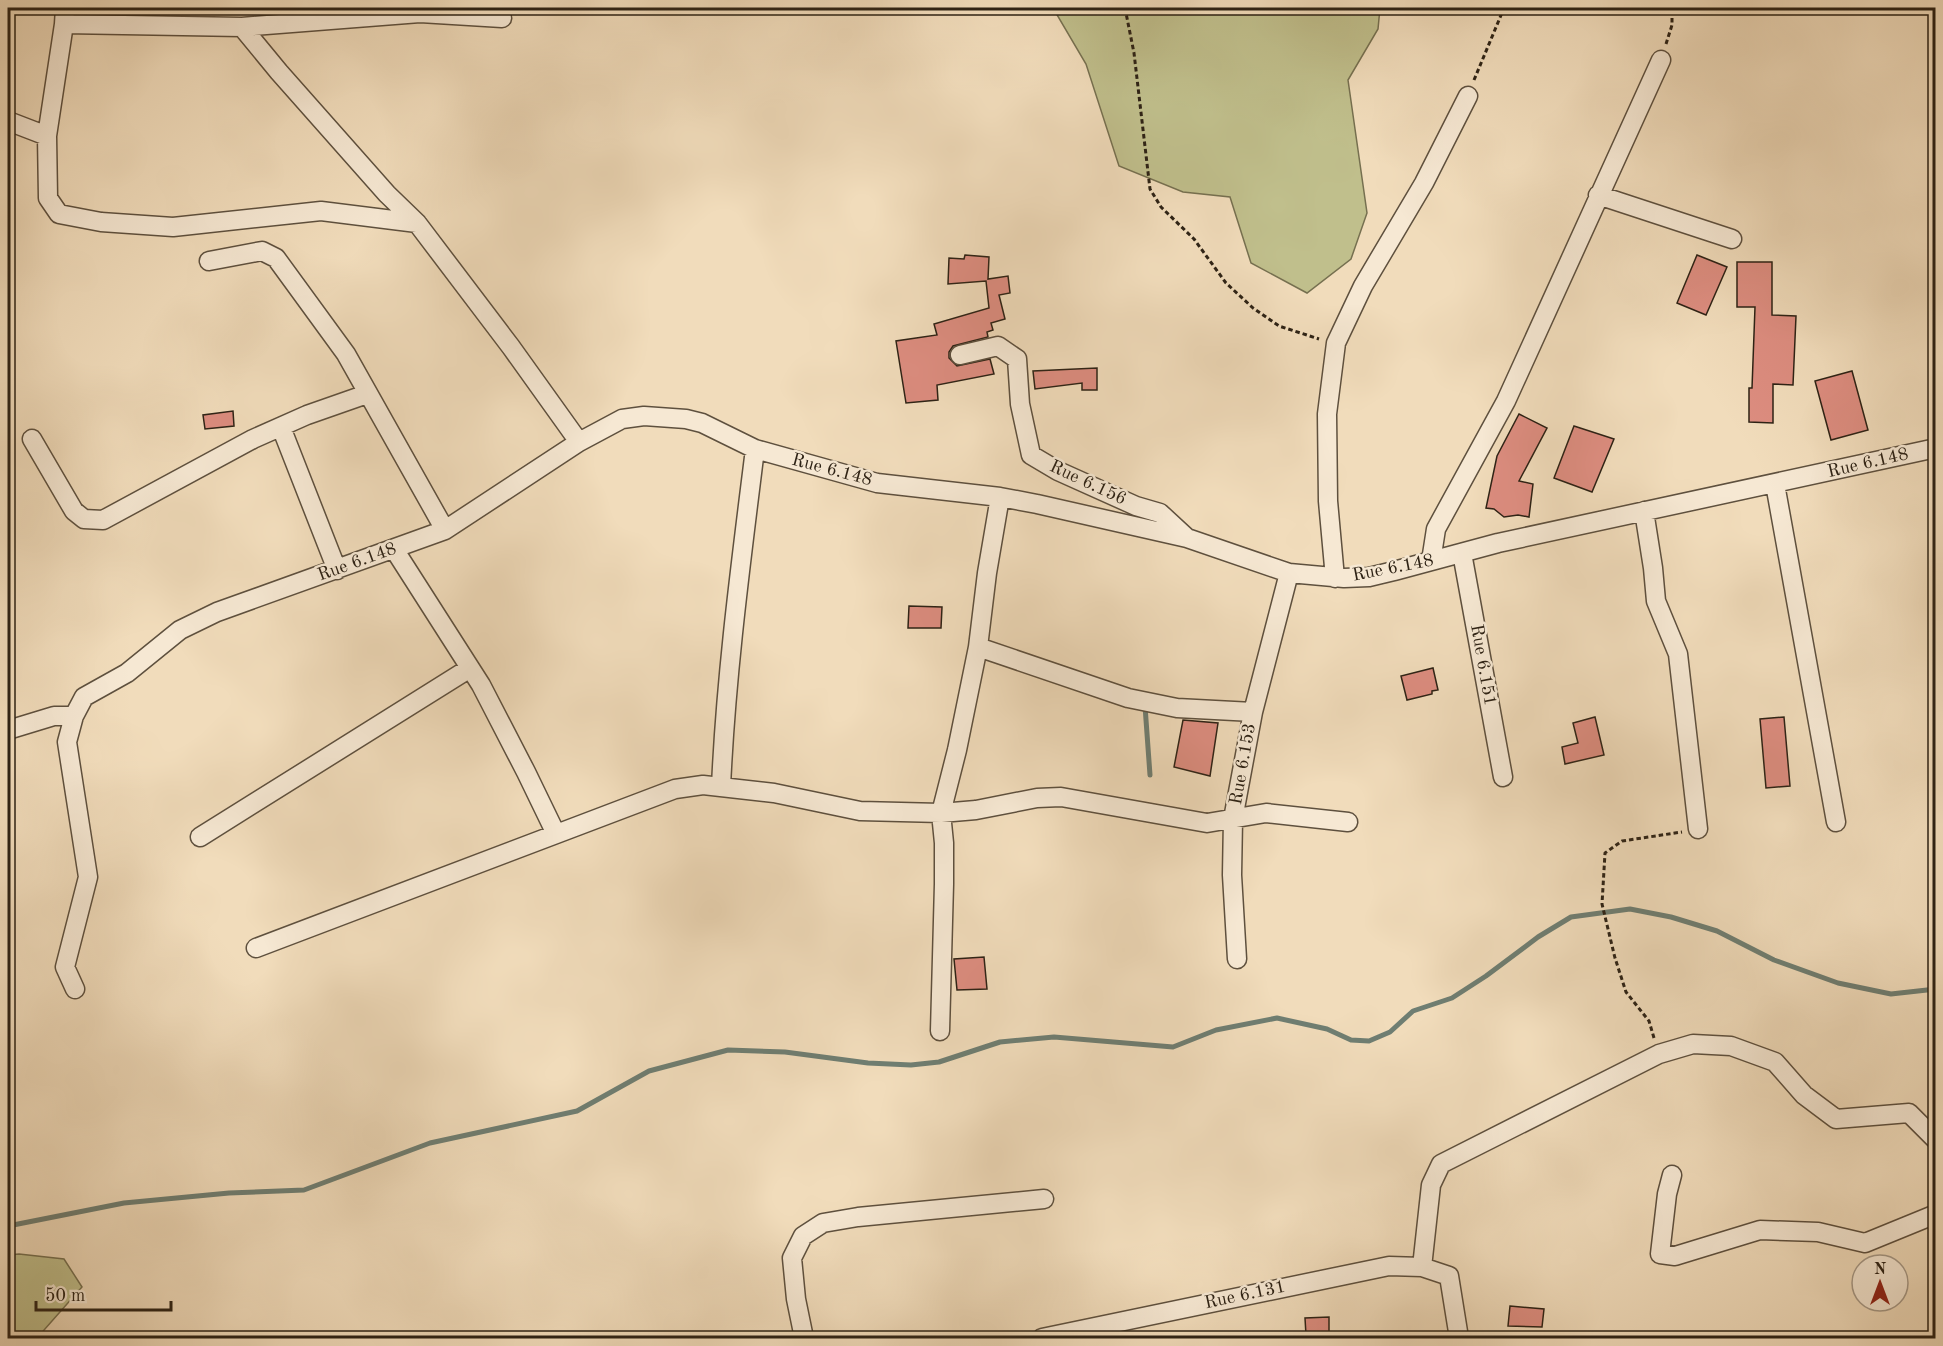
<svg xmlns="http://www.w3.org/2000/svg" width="1943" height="1346" font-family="'Old Standard TT',serif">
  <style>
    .green { fill: #c0bf8c; stroke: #767050; stroke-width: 1.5 }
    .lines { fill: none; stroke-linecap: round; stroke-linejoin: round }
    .stream { stroke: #6f7e72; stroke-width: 5 }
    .building { fill: #dd8d80; stroke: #2d2215; stroke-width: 1.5 }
    .minor-casing { stroke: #5e503e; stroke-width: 21 }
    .path { stroke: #2d2215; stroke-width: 3; stroke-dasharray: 4.5 3; stroke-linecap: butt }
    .minor { stroke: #f6e8d3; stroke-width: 18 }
    .labels { text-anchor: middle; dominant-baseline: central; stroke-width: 5; stroke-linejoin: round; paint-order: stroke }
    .street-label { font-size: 18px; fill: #2d2215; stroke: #f6e8d3 }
  </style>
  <rect width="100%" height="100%" fill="#f1dcbb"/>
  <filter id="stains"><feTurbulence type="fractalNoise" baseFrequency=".00333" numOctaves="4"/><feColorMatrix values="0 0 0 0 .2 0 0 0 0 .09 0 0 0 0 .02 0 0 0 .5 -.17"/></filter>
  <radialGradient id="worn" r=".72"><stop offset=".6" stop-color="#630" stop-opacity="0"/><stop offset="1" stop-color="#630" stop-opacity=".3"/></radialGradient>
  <path class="green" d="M1053 8H1380L1378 29 1348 80 1367 213 1351 259 1307 293 1251 263 1230 197 1183 192 1119 166 1086 64Z
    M19 1254 64 1259 82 1287 37 1338H8V1255Z"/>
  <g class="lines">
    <path class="stream" d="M1145 706 1150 775
      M8 1226 124 1203 229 1193 304 1190 430 1143 577 1111 649 1071 728 1050 785 1052 868 1063 911 1065 939 1062 1000 1042 1054 1037 1173 1047 1216 1030 1277 1018 1327 1029 1351 1040 1369 1041 1390 1032 1413 1011 1452 998 1486 976 1538 937 1571 917 1630 909 1671 917 1717 931 1774 960 1838 983 1891 994 1936 989"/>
  </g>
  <path class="building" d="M965 255 989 257 988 279 1008 276 1010 293 999 295 1005 319 991 323 993 330 987 332 988 337 953 346 949 352V358L957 366 990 359 994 374 937 385 938 400 906 403 896 341 937 335 934 324 989 308 986 281 948 284 949 258 964 259Z
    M1697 255 1727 267 1706 315 1677 303Z
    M1737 262H1772V315L1796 316 1793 385 1773 384V423L1749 422V388H1752L1755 307H1737Z
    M1097 368V390H1082V383L1035 389 1033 371Z
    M1852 371 1868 430 1831 440 1815 381Z
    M233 411 234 426 205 429 203 415Z
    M1519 414 1547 428 1519 481 1533 484 1529 517 1518 515 1504 517 1494 509 1486 508 1497 456Z
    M1574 426 1614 439 1592 492 1554 478Z
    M909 606 942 607 941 628H908Z
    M1433 668 1438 690 1432 691V694L1407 700 1401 676Z
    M1595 717 1604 755 1565 764 1562 747 1578 743 1573 723Z
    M1784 717 1790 786 1766 788 1760 719Z
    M1183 720 1218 723 1210 776 1174 767Z
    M984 957 987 989 957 990 954 959Z
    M1510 1306 1544 1309 1542 1327 1508 1326Z
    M1329 1317V1333L1306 1335 1305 1318Z"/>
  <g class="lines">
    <defs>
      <path id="minor" d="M65 8 64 24 47 136 48 198 59 214 101 222 173 227 321 211 417 223
        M64 24 242 27 279 72 387 194 417 223 511 347 579 442
        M242 27 420 13 502 18
        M8 121 47 136
        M1598 195 1732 239
        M209 261 262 251 276 258 346 354 445 530
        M960 355 998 346 1017 359 1020 404 1031 455 1058 471 1136 506 1160 513 1186 537
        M281 427 337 570
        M32 439 74 511 84 519 103 520 253 439 307 415 367 394
        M1775 484 1836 822
        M1644 511 1653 568 1656 601 1678 654 1698 829
        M394 549 481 685 526 772 556 834
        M1462 553 1503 777
        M1431 561 1436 529 1506 401 1661 60
        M1335 578 1328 501 1327 414 1336 343 1363 286 1424 183 1468 96
        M978 647 1128 698 1177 708 1253 712
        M8 730 54 716H74
        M721 787C726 674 741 562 755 449
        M200 837 470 668
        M256 948 675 789 703 785 774 793 860 811 941 813 976 810 1037 798 1061 797 1207 823 1266 813 1348 822
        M1237 959 1232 875 1233 819 1253 712 1289 573
        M75 989 65 967 88 877 67 742 74 716 84 697 127 673 180 630 217 612 445 530 579 442 622 419 644 416 686 419 702 423 755 449 877 483 1000 497 1037 504 1187 538 1289 573 1344 578 1369 577 1394 571 1498 543 1936 448
        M940 1031 944 884V843L941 813 957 750 978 647 987 573 1000 497
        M1672 1175 1667 1194 1660 1254 1675 1256 1760 1230 1818 1232 1865 1243 1936 1214
        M1422 1267 1431 1185 1441 1164 1659 1054 1693 1044 1731 1046 1775 1062 1804 1095 1836 1119 1909 1113 1936 1140
        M804 1338 796 1299 792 1258 803 1236 823 1223 858 1217 1044 1199
        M1042 1338 1389 1266 1422 1267 1449 1276 1459 1338"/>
    </defs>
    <use href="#minor" class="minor-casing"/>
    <path class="path" d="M1125 8 1134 53 1150 189 1161 207 1194 239 1226 283 1253 308 1279 326 1319 339
      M1666 44 1672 25V8
      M1474 80 1504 8
      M1654 1038 1649 1021 1626 992 1615 958 1602 904 1605 853 1622 841 1682 832"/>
    <use href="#minor" class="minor"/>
  </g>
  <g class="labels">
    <g class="street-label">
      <text transform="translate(1868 463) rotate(-13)">Rue 6.148</text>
      <text transform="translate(832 470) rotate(15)">Rue 6.148</text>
      <text transform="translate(1088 483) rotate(25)">Rue 6.156</text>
      <text transform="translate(357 562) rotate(-20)">Rue 6.148</text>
      <text transform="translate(1393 568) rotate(-11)">Rue 6.148</text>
      <text transform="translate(1483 665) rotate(80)">Rue 6.151</text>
      <text transform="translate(1243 764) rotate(-80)">Rue 6.153</text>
      <text transform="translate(1245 1295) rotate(-12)">Rue 6.131</text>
    </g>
  </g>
  <rect width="1943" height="1346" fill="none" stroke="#f1dcbb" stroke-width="30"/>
  <rect x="9" y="9" width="1925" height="1328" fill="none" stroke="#2d2215" stroke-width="3"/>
  <rect x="15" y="15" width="1913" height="1316" fill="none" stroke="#2d2215" stroke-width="1.5"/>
  <g transform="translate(1880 1283)"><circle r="28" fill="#f6e8d3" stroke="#a69987" stroke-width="1.5"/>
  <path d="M0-4.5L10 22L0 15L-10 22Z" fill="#8f2418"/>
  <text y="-9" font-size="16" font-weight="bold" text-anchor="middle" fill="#2d2215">N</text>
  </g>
  <path d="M36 1301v9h135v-9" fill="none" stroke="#2d2215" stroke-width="3"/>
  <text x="45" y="1301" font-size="18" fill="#2d2215" stroke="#f6e8d3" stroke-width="4.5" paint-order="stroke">50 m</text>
  <rect width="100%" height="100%" filter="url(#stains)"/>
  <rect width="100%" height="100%" fill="url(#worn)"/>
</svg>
